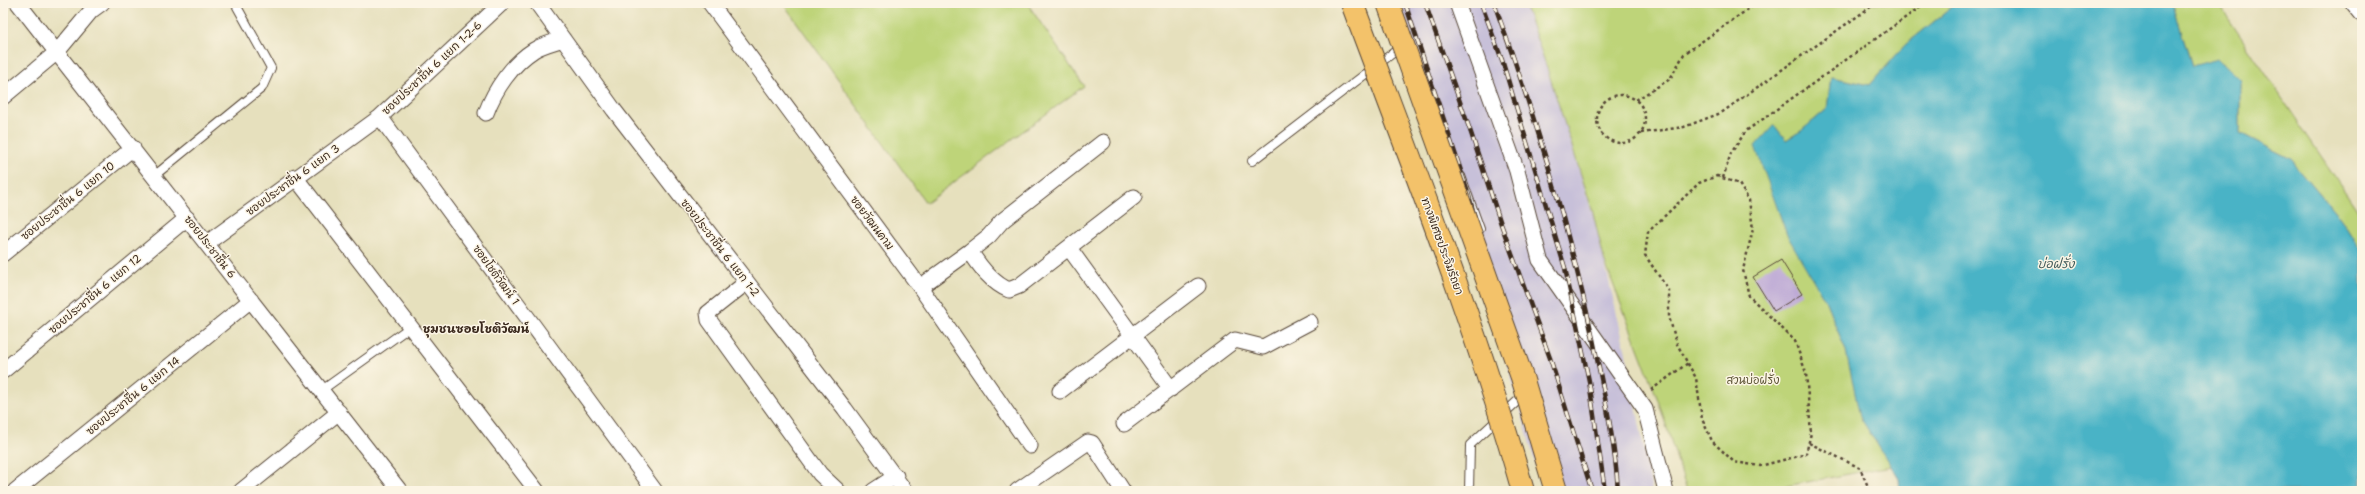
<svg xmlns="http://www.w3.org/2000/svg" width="2365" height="494" font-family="'Shantell Sans','Playpen Sans Thai',sans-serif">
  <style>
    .industrial { fill: #c7c0d9 }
    .green { fill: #bed479; stroke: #7c7f4c }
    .water { fill: #48b3c6; stroke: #426e72 }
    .building { fill: #beaad6 }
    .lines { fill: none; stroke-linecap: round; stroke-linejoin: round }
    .lane-casing { stroke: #554536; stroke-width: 10 }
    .street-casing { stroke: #554536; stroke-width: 17 }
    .path { stroke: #554536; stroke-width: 2.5; stroke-dasharray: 3 3; stroke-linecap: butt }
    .lane { stroke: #fff; stroke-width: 8 }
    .street { stroke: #fff; stroke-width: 15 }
    .rail-casing { stroke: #3b2a1e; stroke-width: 4.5 }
    .rail { stroke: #fcf5e5; stroke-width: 3; stroke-dasharray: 9; stroke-linecap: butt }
    .highway-bridge-casing { stroke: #554536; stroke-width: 24; stroke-linecap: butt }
    .highway-bridge { stroke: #f3c26a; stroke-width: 22 }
    .labels { text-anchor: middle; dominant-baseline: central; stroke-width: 3; stroke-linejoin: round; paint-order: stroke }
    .street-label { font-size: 11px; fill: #3b2a1e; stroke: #fcf5e5 }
    .park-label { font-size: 11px; fill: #5c5435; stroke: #fcf5e5 }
    .water-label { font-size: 12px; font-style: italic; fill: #405a59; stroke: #fcf5e5 }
    .neighbourhood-label { font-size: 12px; font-weight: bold; fill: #3b2a1e; stroke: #fcf5e5 }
  </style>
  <rect width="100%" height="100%" fill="#fcf5e5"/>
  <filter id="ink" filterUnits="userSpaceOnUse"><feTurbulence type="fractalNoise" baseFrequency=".025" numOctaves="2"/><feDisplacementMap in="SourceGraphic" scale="8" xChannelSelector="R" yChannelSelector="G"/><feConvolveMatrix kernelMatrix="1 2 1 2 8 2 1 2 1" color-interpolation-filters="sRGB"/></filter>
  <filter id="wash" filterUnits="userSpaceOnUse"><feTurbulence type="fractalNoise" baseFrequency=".012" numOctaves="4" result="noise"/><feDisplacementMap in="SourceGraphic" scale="16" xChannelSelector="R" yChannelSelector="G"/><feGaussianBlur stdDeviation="0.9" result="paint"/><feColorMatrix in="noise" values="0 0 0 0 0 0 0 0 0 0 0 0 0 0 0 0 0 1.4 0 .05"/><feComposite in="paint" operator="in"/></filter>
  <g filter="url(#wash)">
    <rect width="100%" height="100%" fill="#e6e0bd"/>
    <path class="industrial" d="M1394 3H1524L1545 62 1594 218 1627 357 1652 491H1543L1513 383Z"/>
    <path class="green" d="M783 3H1027L1084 86 926 203Z
      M1524 3H1615L1617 5 1620 3H1957L1905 45 1870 85 1831 77 1827 109 1801 131 1786 140 1774 125 1826 302 1846 351 1862 420 1891 466 1760 491H1687L1658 400 1605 263 1592 209 1545 62Z
      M2172 3H2218L2362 217V253L2341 219 2291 159 2240 133V80L2192 66Z"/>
    <path class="water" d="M1957 3H2172L2192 66 2218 59 2240 80V133L2291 159 2341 219 2362 253V491H1900L1899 479 1860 417 1846 351 1826 302 1787 235 1755 146 1774 125 1786 140 1801 131 1827 109 1831 77 1870 85 1905 45Z"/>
    <g id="blocks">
      <path class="building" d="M1781 260 1802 294 1774 311 1753 277Z"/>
    </g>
  </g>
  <g filter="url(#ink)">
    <use href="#blocks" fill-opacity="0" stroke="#554536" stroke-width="1"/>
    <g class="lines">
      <defs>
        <path id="lane" d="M1252 161 1402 46
          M154 176 262 88 271 68 235 3
          M1461 176 1480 229
          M322 390 410 327
          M1469 491 1470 445 1525 394"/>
        <path id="street" d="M18 3 400 491
          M537 3 614 110 845 409 905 491
          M710 3 920 287 1030 446
          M1457 3 1517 171 1540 260 1645 409 1666 491
          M2353 3 2362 14
          M3 97 57 52 91 11 102 3
          M486 113C495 89 512 64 534 50 542 45 554 42 563 39
          M380 117 655 491
          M295 177 537 491
          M207 243 380 117 502 3
          M1069 248 1171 389
          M970 251 989 236 1002 221 1103 142
          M3 254 133 148
          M747 282 708 313 709 320 820 474 838 491
          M920 287 970 251C980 267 992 283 1009 290L1019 286 1134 197
          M3 371 187 218
          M1060 391 1198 286
          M1124 424 1235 340 1263 347 1310 322
          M15 491 251 300
          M241 491 339 412
          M873 491 896 476
          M1017 491 1088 442 1092 443 1123 491"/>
      </defs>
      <use href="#lane" class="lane-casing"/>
      <use href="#street" class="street-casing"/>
      <path class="path" d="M1597 119a24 24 0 1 1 48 0a24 24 0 1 1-48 0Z
        M1636 100 1670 79 1684 54 1757 3
        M1641 133 1684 127 1721 113 1876 3
        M1717 176 1739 184 1749 200 1753 229 1743 270 1749 296 1795 341 1806 373 1811 433 1806 454 1760 466 1734 462 1712 441 1702 419 1696 378 1677 344 1669 317V291L1645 255 1648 232 1699 183Z
        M1723 178 1731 153 1746 131 1926 3
        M1651 390 1688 363
        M1809 443 1860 468 1870 491"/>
      <use href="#lane" class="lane"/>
      <use href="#street" class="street"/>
      <defs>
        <path id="rail" d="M1405 3 1468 192 1509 343 1525 395 1560 491
          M1425 3 1471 133 1501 224 1550 358 1592 491
          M1481 3 1502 60 1565 268 1589 381 1605 491
          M1494 3C1534 112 1568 225 1593 339 1603 389 1615 440 1618 491"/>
      </defs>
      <use href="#rail" class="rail-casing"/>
      <use href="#rail" class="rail"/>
      <defs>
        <path id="highway-bridge" d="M1352 3C1412 164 1476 325 1523 491
          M1388 3 1522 377 1556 491"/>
      </defs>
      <use href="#highway-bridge" class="highway-bridge-casing"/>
      <use href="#highway-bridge" class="highway-bridge"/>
    </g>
  </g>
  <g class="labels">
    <g class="street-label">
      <text transform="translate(432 68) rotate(-43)">ซอยประชาชื่น 6 แยก 1-2-6</text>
      <text transform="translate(293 180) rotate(-36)">ซอยประชาชื่น 6 แยก 3</text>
      <text transform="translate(68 201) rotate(-39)">ซอยประชาชื่น 6 แยก 10</text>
      <text transform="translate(872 223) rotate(53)">ซอยวัฒนคาม</text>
      <text transform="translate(1442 246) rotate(70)">ทางพิเศษประจิมรัถยา</text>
      <text transform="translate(210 247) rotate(52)">ซอยประชาชื่น 6</text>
      <text transform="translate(720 248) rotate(52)">ซอยประชาชื่น 6 แยก 1-2</text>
      <text transform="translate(496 275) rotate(54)">ซอยโชติวัฒน์ 1</text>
      <text transform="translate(95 294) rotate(-40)">ซอยประชาชื่น 6 แยก 12</text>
      <text transform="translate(133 396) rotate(-39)">ซอยประชาชื่น 6 แยก 14</text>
    </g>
    <g class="park-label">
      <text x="1753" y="380">สวนบ่อฝรั่ง</text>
    </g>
    <g class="water-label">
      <text x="2056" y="264">บ่อฝรั่ง</text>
    </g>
    <g class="neighbourhood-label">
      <text x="476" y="329">ชุมชนซอยโชติวัฒน์</text>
    </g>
  </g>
  <rect width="2365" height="494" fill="none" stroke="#fcf5e5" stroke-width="16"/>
</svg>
